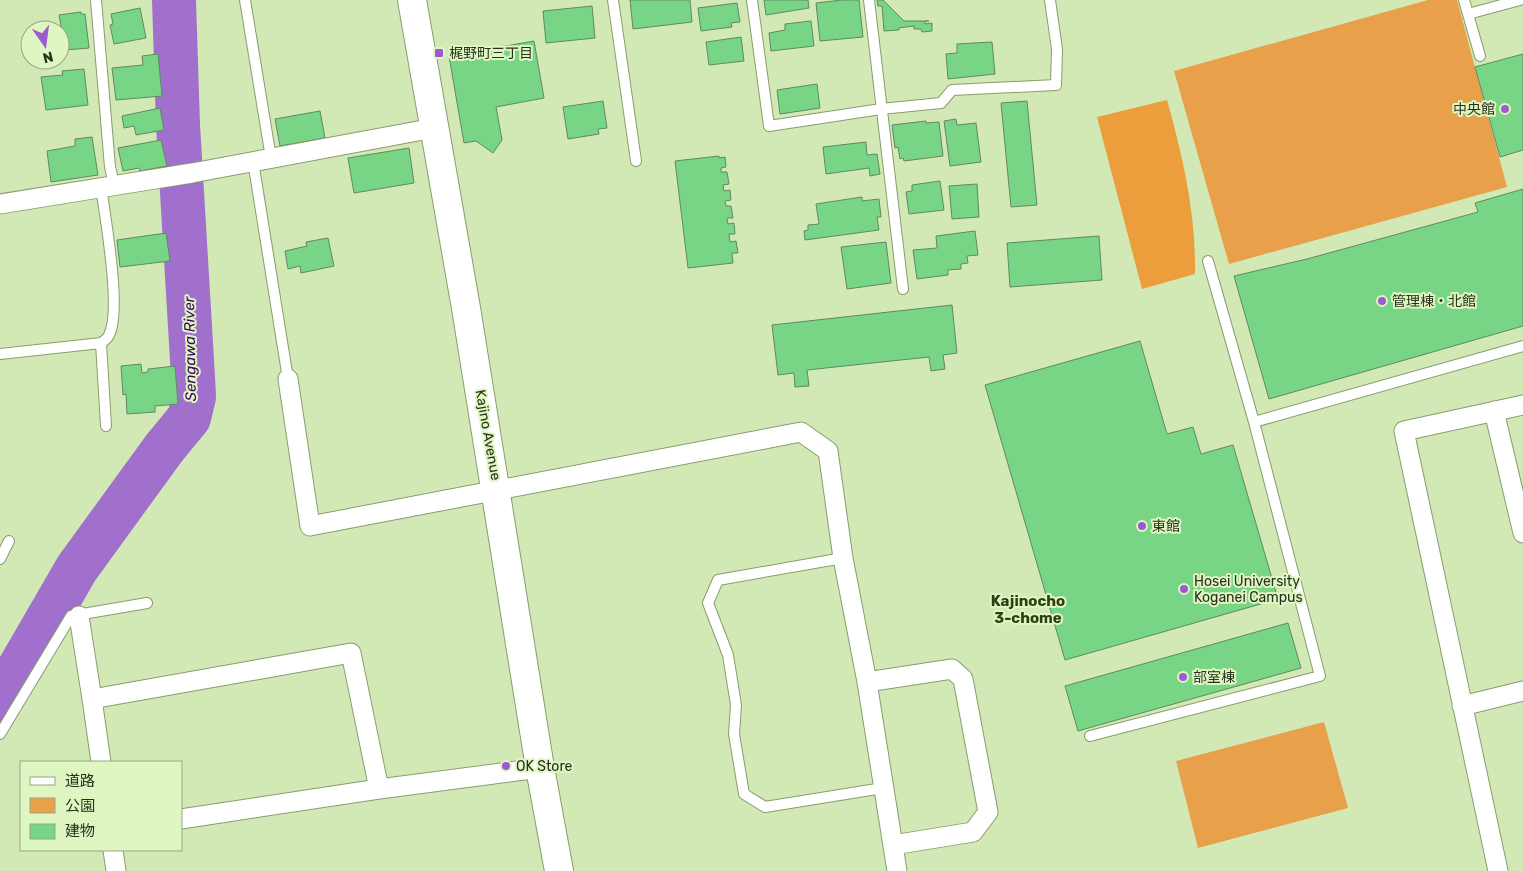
<svg xmlns="http://www.w3.org/2000/svg" width="1523" height="871" font-family="Rubik,'Noto Sans JP',sans-serif">
  <style>
    .green { fill: #e9a04b }
    .forest { fill: #ec9d3c }
    .lines { fill: none; stroke-linecap: round; stroke-linejoin: round }
    .river { stroke: #a170cc; stroke-width: 44 }
    .building { fill: #78d585; stroke: #5f8964 }
    .lane-casing { stroke: #889d6d; stroke-width: 12 }
    .street-casing { stroke: #889d6d; stroke-width: 21 }
    .secondary-casing { stroke: #889d6d; stroke-width: 30 }
    .lane { stroke: #fff; stroke-width: 10 }
    .street { stroke: #fff; stroke-width: 19 }
    .secondary { stroke: #fff; stroke-width: 28 }
    .poi-dot { fill: #9c5ad0; stroke: #dff6c2; stroke-width: 2 }
    .labels { text-anchor: middle; dominant-baseline: central; stroke-width: 4; stroke-linejoin: round; paint-order: stroke }
    .poi-label { font-size: 14px; fill: #28311d; stroke: #dff6c2; text-anchor: start }
    .street-label { font-size: 14px; fill: #28311d; stroke: #dff6c2 }
    .water-label { font-size: 15px; font-style: italic; fill: #3e075f; stroke: #dff6c2 }
    .neighbourhood-label { font-size: 15px; font-weight: bold; fill: #2e4012; stroke: #dff6c2 }
  </style>
  <rect width="100%" height="100%" fill="#d2e9b5"/>
  <path class="green" d="M1428 0H1457L1507 187 1229 264 1174 71Z
    M1324 722 1348 808 1198 848 1176 761Z"/>
  <path class="forest" d="M1167 100C1183 157 1196 214 1195 274L1142 289 1097 117Z"/>
  <g class="lines">
    <path class="river" d="M0 701 77 568 165 447 189 418 194 397 193 377 178 125 174 0"/>
  </g>
  <path class="building" d="M630 0H690L692 22 633 29Z
    M764 0H808L809 8 766 15Z
    M842 0H859L863 37 820 41 816 3Z
    M877 0H883L904 21H929H925V24L932 23V31L922 32 921 29H914V26L899 28V30L884 31 882 6H878Z
    M737 3 740 22 731 23 732 27 701 31 698 8Z
    M592 6 595 38 546 43 543 11Z
    M140 8 146 38 114 44 110 25 113 24 111 14Z
    M81 12V14H85L89 48 65 50 59 15Z
    M811 21 814 46 771 51 769 33 785 30V24Z
    M741 37 744 61 709 65 706 42Z
    M534 41 544 98 496 107 502 140 493 153 476 141 464 143 449 56Z
    M992 42 995 74 948 79 946 54 957 53V44Z
    M158 54 162 96 116 100 112 68 143 65 142 56Z
    M1523 54V150L1500 157 1475 67Z
    M84 69 88 105 46 110 41 77 63 75 62 71Z
    M817 84 820 108 780 114 777 90Z
    M603 101 607 128 598 129 599 134 568 139 563 107Z
    M1027 101 1037 205 1011 207 1001 103Z
    M160 108 164 130 136 135 134 126 124 128 122 116Z
    M320 111 325 138 280 146 275 119Z
    M956 119 957 125 976 123 981 162 950 166 944 121Z
    M926 121V123L939 122 943 156 904 161 903 158 900 159 898 147 895 148 892 125Z
    M92 137 98 175 51 182 47 151 75 146V139Z
    M161 140 167 166 140 171 139 168 123 171 118 148Z
    M866 142 867 155 877 154 880 174 870 176 869 168 826 174 823 147Z
    M409 148 414 183 354 193 348 158Z
    M719 156V158L725 157 726 167 721 168V172H727L729 184 723 185 724 191 730 190 731 200 725 201 726 206H731L733 218H727L728 224 734 223 735 234H729L730 242 736 241 738 253H732L733 263 688 268 675 161Z
    M940 181 944 210 909 214 906 192 912 191V185Z
    M977 184 979 217 952 219 949 186Z
    M1523 189V326L1269 399 1234 276 1307 259 1478 212 1475 203Z
    M862 197V201L879 199 881 217H877L879 230 805 240 804 231 808 230V225L819 224 816 204Z
    M975 231 978 255 967 256 968 263 961 264V269L948 270V275L917 279 913 250 937 248 936 236Z
    M166 233 170 261 120 267 117 240Z
    M1099 236 1102 280 1010 287 1007 243Z
    M328 238 334 266 301 273 300 266 288 269 285 251 307 246 306 242Z
    M886 242 891 283 847 289 841 247Z
    M952 305 957 353 943 355 945 369 931 371 929 357 807 370 809 386 795 387 794 373 778 375 772 325Z
    M1140 341 1167 434 1193 427 1201 454 1233 445 1278 599 1065 660 985 385Z
    M141 364 142 373 148 372V369L175 366 178 404 155 406V412L127 414 126 394 123 395 121 366Z
    M1288 623 1301 668 1078 731 1065 686Z"/>
  <g class="lines">
    <defs>
      <path id="lane" d="M96 0 110 167 114 184
        M245 0 271 158
        M613 0 636 161
        M752 0 769 126 881 109 941 103 952 90 1056 85 1057 49 1050 0
        M869 0 903 289
        M1464 0 1480 56
        M1468 14 1520 0
        M253 161 288 379
        M101 343 106 426
        M0 354 101 343C104 341 108 338 109 335 122 310 105 217 101 187
        M1254 422 1523 346
        M843 558 718 580 708 603 728 655 736 705 734 734 744 794 765 807 883 788
        M0 559 9 541
        M0 734 71 616 147 603
        M1090 736 1320 676 1254 422 1208 261"/>
      <path id="street" d="M0 204 192 173 434 128
        M288 379 310 526 801 432 828 451 843 558 867 682 897 871
        M1494 411 1523 533
        M79 616 92 699
        M867 682 952 669 963 679 988 812 973 832 893 845
        M1462 706 1523 691
        M101 762 92 699 351 653 379 789
        M181 819 379 789 540 768
        M113 850 116 871
        M1498 871 1404 431 1523 405"/>
      <path id="secondary" d="M412 0 466 308 540 768 559 871"/>
    </defs>
    <use href="#lane" class="lane-casing"/>
    <use href="#street" class="street-casing"/>
    <use href="#secondary" class="secondary-casing"/>
    <use href="#lane" class="lane"/>
    <use href="#street" class="street"/>
    <use href="#secondary" class="secondary"/>
  </g>
  <g class="poi-dot">
    <rect x="434" y="48" width="10" height="10" rx="2.5"/>
    <circle cx="1505" cy="109" r="5"/>
    <circle cx="1382" cy="301" r="5"/>
    <circle cx="1142" cy="526" r="5"/>
    <circle cx="1184" cy="589" r="5"/>
    <circle cx="1183" cy="677" r="5"/>
    <circle cx="506" cy="766" r="5"/>
  </g>
  <g class="labels">
    <g class="poi-label">
      <text x="449" y="53">梶野町三丁目</text>
      <text x="1495" y="109" text-anchor="end">中央館</text>
      <text x="1392" y="301">管理棟・北館</text>
      <text x="1152" y="526">東館</text>
      <text x="1194" y="581">Hosei University<tspan x="1194" dy="16">Koganei Campus</tspan></text>
      <text x="1193" y="677">部室棟</text>
      <text x="516" y="766">OK Store</text>
    </g>
    <g class="street-label">
      <text transform="translate(488 435) rotate(80)">Kajino Avenue</text>
    </g>
    <g class="water-label">
      <text transform="translate(190 349) rotate(-91)">Sengawa River</text>
    </g>
    <g class="neighbourhood-label">
      <text x="1028" y="601">Kajinocho<tspan x="1028" dy="17">3-chome</tspan></text>
    </g>
  </g>
  <rect x="20" y="761" width="162" height="90" fill="#dff6c2" stroke="#96a780"/>
  <rect x="30" y="777" width="25" height="8" fill="#ffffff" stroke="#96a780"/>
  <text x="65" y="786" font-size="15" fill="#28311d">道路</text>
  <rect x="30" y="798" width="25" height="15" fill="#e9a04b" stroke="#96a780"/>
  <text x="65" y="811" font-size="15" fill="#28311d">公園</text>
  <rect x="30" y="824" width="25" height="15" fill="#78d585" stroke="#96a780"/>
  <text x="65" y="836" font-size="15" fill="#28311d">建物</text>
  <g transform="translate(45 45) rotate(166)"><circle r="24" fill="#dff6c2" stroke="#96a780"/>
  <path d="M0-4L9 19L0 12L-9 19Z" fill="#9c5ad0"/>
  <text y="-8" font-size="14" font-weight="bold" text-anchor="middle" fill="#28311d">N</text>
  </g>
</svg>
